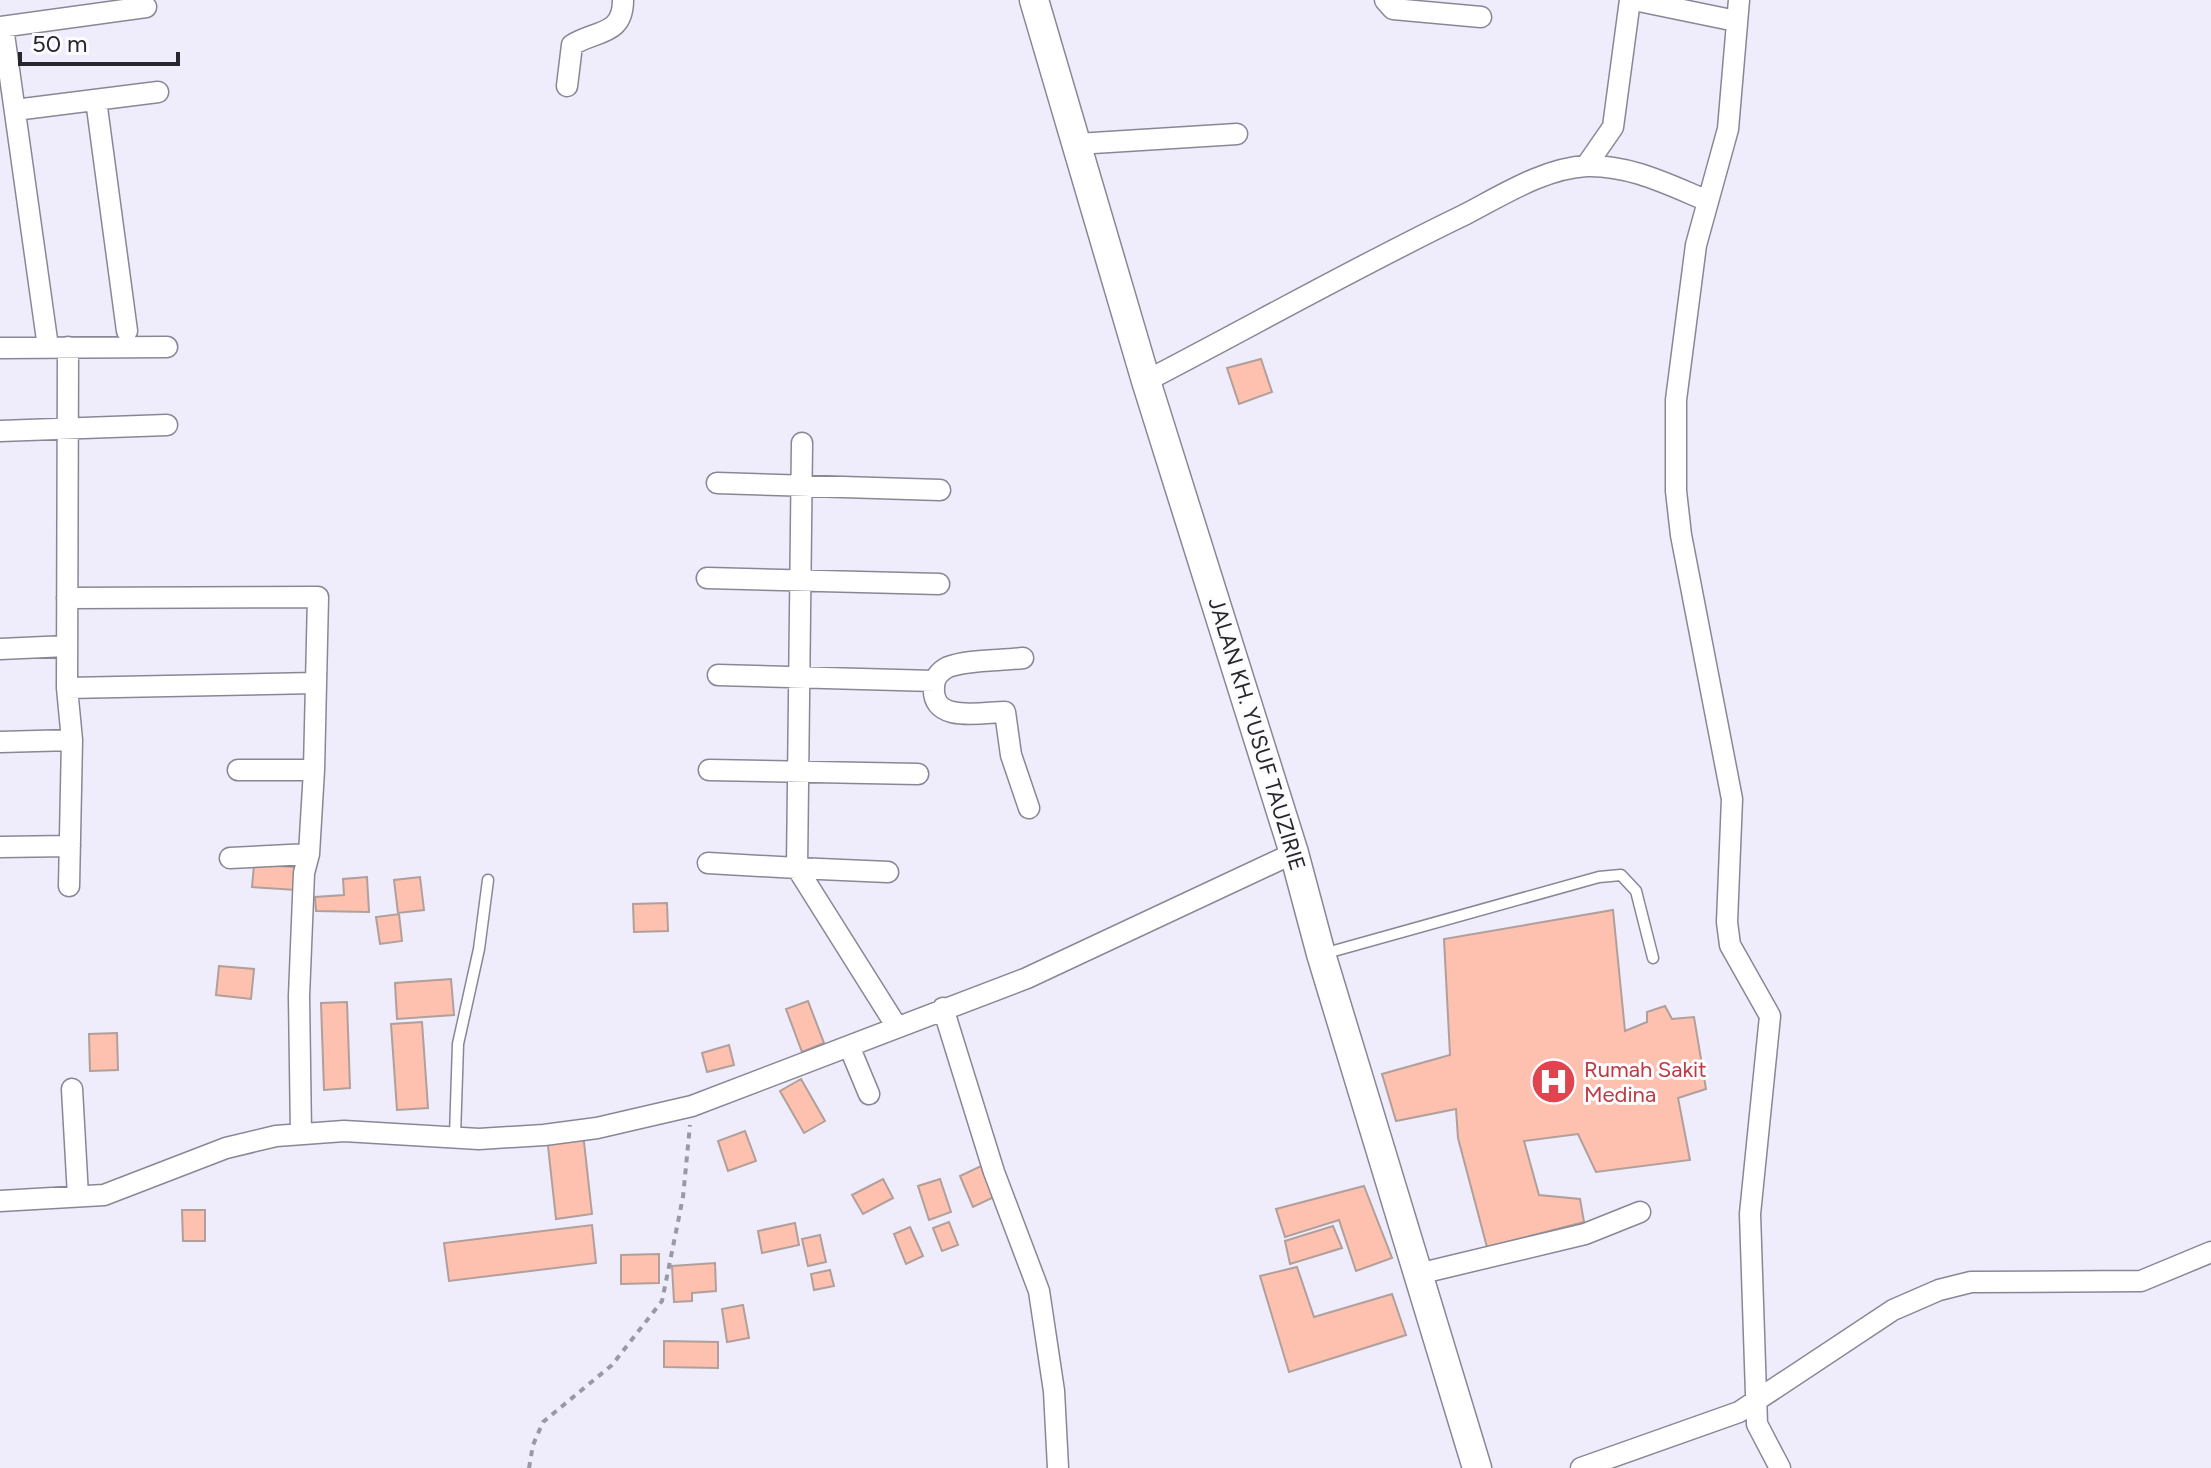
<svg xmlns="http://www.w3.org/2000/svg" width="2211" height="1468" font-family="Figtree,sans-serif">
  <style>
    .building { fill: #ffc1af; stroke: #b09f9a; stroke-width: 2 }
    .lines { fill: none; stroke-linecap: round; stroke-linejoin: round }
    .lane-casing { stroke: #8a8795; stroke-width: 13 }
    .street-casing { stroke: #8a8795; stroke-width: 23 }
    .secondary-casing { stroke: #8a8795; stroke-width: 31 }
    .path { stroke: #9a98a4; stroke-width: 4; stroke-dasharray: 6 6; stroke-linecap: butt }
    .lane { stroke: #fff; stroke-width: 10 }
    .street { stroke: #fff; stroke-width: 20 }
    .secondary { stroke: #fff; stroke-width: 28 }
    .labels { text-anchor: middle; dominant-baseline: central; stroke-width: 6; stroke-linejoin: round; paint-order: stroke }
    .street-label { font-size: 22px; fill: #27262c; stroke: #fcfbfe }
    .health-label { font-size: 22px; fill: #be3a42; stroke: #fcfbfe; text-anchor: start }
  </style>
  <rect width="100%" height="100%" fill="#efecfc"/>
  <path class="building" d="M1261 359 1272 392 1239 404 1227 368Z
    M254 865 298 867 296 890 252 887Z
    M367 877 369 912 316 911 315 897 344 895 343 879Z
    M420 877 424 910 398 913 394 880Z
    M667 903 668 931 634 932 633 904Z
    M1613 910 1625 1031 1647 1022V1012L1665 1006 1672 1019 1694 1017 1706 1089 1678 1098 1690 1160 1596 1172 1578 1134 1524 1141 1539 1195 1580 1199 1584 1222 1487 1247 1458 1138 1456 1109 1396 1121 1382 1074 1450 1055 1444 939Z
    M399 914 402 941 380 944 376 917Z
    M219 966 254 969 251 999 216 995Z
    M451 979 454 1015 397 1019 395 983Z
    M808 1001 824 1043 802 1052 786 1009Z
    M347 1002 350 1088 324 1090 321 1003Z
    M422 1022 428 1108 397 1110 391 1024Z
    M117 1033 118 1070 90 1071 89 1034Z
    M729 1045 734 1065 707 1072 702 1053Z
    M801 1079 825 1121 804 1133 780 1091Z
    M745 1131 756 1161 728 1171 718 1141Z
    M583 1133 592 1214 556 1219 547 1137Z
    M981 1166 994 1197 973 1207 960 1176Z
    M883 1179 893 1198 863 1214 852 1195Z
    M940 1179 951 1212 929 1220 918 1186Z
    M1364 1186 1392 1258 1356 1271 1339 1220 1285 1237 1276 1209Z
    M182 1210H205V1241H183Z
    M949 1222 958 1245 942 1251 933 1228Z
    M795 1223 799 1245 762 1253 758 1231Z
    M592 1225 596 1263 449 1281 444 1243Z
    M1333 1226 1342 1248 1290 1264 1285 1241Z
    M910 1227 923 1256 906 1264 894 1234Z
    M820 1235 826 1262 808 1266 802 1239Z
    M659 1254V1283L621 1284V1255Z
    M715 1263 716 1291 692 1293V1301L674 1302 672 1266Z
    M1297 1267 1314 1317 1392 1294 1406 1335 1289 1372 1260 1276Z
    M830 1270 834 1286 814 1290 811 1274Z
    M743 1305 749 1338 727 1342 722 1309Z
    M664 1341 718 1342V1368L664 1367Z"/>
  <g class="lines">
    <defs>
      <path id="lane" d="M1323 954 1599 877 1621 875 1636 891 1653 958
        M455 1136 458 1044 479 949 488 880"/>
      <path id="street" d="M1385 0 1393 9 1481 17
        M1634 0 1736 21
        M1739 0 1728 129 1696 245 1676 400V491L1681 535 1732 799 1727 922 1730 945 1770 1016 1750 1214 1757 1424 1780 1468
        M0 27 146 7
        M3 27 48 347
        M567 86 572 45C596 30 623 36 623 0
        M96 100 127 331
        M15 110 158 92
        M1077 144 1237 134
        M1586 166 1613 127 1630 0
        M68 347 67 688 72 740 69 886
        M0 348 167 347
        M1146 381C1252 326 1356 267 1464 215 1501 196 1544 168 1587 166 1631 165 1669 185 1708 201
        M0 431 167 425
        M717 483 940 490
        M707 578 939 584
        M67 598 318 597 314 770 309 854 304 873 299 996 301 1134
        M0 649 67 646
        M1023 658C1000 661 969 659 948 667 940 671 934 678 934 687 931 724 982 712 1005 712L1011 755 1029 808
        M718 675 934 681
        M67 688 315 683
        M0 742 72 740
        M238 770H314
        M709 770 918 774
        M0 847 70 846
        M230 858 309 854
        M708 863 797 868 802 443
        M888 872 797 868 897 1027
        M943 1008 994 1172 1039 1291 1054 1391 1058 1468
        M849 1046 869 1094
        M72 1089 78 1196
        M0 1201 104 1195 226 1148 276 1136 344 1131 479 1139 544 1135 597 1128 692 1106 1027 978 1294 853
        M1418 1274 1585 1234 1640 1212
        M1581 1468 1739 1412 1893 1310 1939 1290 1971 1282 2141 1281 2211 1252"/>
      <path id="secondary" d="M1034 0 1146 381 1294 853 1321 954 1477 1468"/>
    </defs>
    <use href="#lane" class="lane-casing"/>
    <use href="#street" class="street-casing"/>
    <use href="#secondary" class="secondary-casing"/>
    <path class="path" d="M529 1468 533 1445 543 1422 612 1365 662 1301 683 1197 690 1125"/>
    <use href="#lane" class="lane"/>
    <use href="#street" class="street"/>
    <use href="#secondary" class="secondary"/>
  </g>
  <defs>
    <symbol id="hospital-disc" viewBox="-11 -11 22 22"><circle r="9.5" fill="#e0444e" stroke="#fcfbfe"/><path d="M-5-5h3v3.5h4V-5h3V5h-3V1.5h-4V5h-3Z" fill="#fff"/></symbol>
  </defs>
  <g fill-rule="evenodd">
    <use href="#hospital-disc" x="1528" y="1056" width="51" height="51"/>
  </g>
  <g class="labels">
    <g class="street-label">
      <text transform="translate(1257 734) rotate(73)">JALAN KH. YUSUF TAUZIRIE</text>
    </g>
    <g class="health-label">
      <text x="1584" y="1069">Rumah Sakit<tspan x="1584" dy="25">Medina</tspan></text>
    </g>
  </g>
  <path d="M20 52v12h158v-12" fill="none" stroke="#27262c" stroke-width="4"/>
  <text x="32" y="52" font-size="24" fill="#27262c" stroke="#fcfbfe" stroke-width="6" paint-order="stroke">50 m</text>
</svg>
